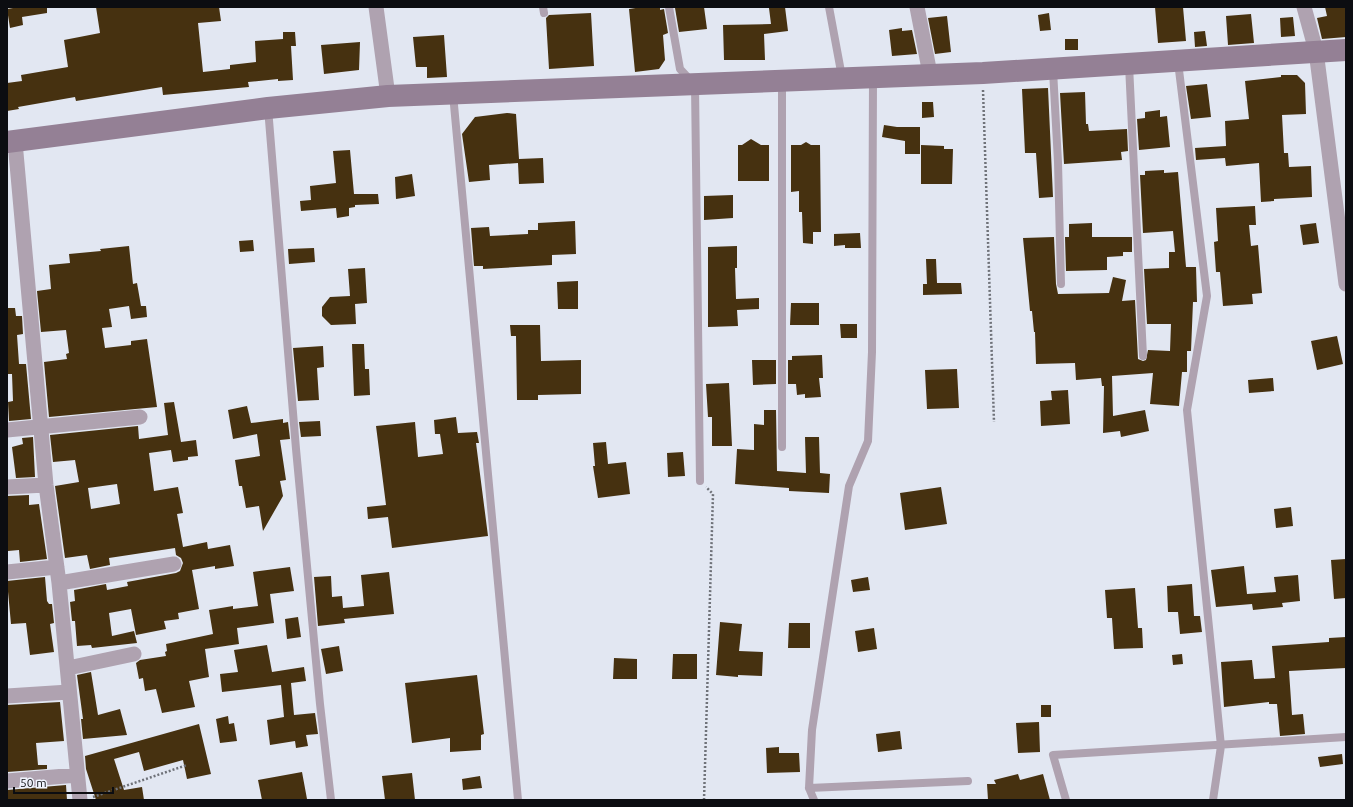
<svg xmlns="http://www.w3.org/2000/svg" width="1353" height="807" font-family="Ubuntu,sans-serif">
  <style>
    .building { fill: #463110; fill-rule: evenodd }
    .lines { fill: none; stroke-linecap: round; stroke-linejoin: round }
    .path { stroke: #6f7279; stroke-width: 2.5; stroke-dasharray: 2 2; stroke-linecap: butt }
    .lane { stroke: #afa2b0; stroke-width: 8 }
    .street { stroke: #afa2b0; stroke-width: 15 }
    .secondary { stroke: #948095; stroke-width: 22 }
  </style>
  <rect width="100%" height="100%" fill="#e2e7f2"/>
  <path class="building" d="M19 7H47V13L22 17 23 25 10 28 7 9Z
    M96 7H219L221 21 198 23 203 72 230 69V65L256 62 255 41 283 39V32H295L296 46H291L293 80 278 81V79L248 82 249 87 163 95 162 87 76 101 75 97 18 107 19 109 7 111V83L22 81 21 75 68 67 64 40 100 33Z
    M642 7H660V10L664 9 668 33 663 35 665 60 659 69 635 72 629 9Z
    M704 7 707 29 679 32 675 8Z
    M785 7 788 31 764 34 765 60H724L723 25 771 24 769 8Z
    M1155 7H1183L1186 41 1158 43Z
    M1325 7H1346V37L1322 39 1317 18 1327 16Z
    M591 13 594 66 549 69 546 18 549 15Z
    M1049 13 1051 30 1040 31 1038 15Z
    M1251 14 1254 43 1228 45 1226 16Z
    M947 16 951 52 935 54 928 18Z
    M1293 17 1295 36 1281 37 1280 18Z
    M902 28V31L912 30 917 54 892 56 889 30Z
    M1205 31 1207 46 1195 47 1194 32Z
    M444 35 447 77 427 78V67H416L413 37Z
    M1065 39H1078V50H1065Z
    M360 42 359 70 324 74 321 45Z
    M1281 75H1297L1305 83 1306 114 1282 115 1284 153H1288L1289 167 1311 166 1312 197 1274 199V201L1261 202 1259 163 1226 166 1225 158 1196 160 1195 148 1226 146 1225 121 1249 119 1245 81 1281 77Z
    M1207 84 1211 117 1191 119 1186 86Z
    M1048 88 1053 197 1039 198 1036 153H1025L1022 89Z
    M1085 92 1086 124H1088L1089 131 1127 129 1128 151 1121 152 1122 160 1064 164 1060 93Z
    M922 102H933L934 117 922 118Z
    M1160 110V117L1167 116 1170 147 1139 150 1137 119 1145 118V112Z
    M507 113 516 114 519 159 543 158 544 183 519 184 518 163 489 165 490 180 469 182 462 134 475 117Z
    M884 125 897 127H920V154H905V141L882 137Z
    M751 139 761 145H769V181H738V145H742Z
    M806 142 811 145H820L821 232H813V244L803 243 802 212H799V191L791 192V145H801Z
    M921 145 944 146V149H953L952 184H921Z
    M350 150 354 194H378L379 204 355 205V207L349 208V216L337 218 336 208 301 211 300 201 311 200 310 186 336 183 333 151Z
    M1164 170V173L1178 172 1186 267H1196L1197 302H1193L1191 351H1187V372H1182L1179 406 1150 404 1153 373 1112 376 1113 416 1145 410 1149 431 1121 437 1120 431 1103 433 1104 386H1102L1101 378 1076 380 1075 363 1036 364 1035 332H1034L1032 311H1030L1023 238 1054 237 1056 284 1058 294 1109 293 1113 277 1126 280 1122 301 1135 300 1138 359 1143 361 1146 360 1148 350 1170 351 1171 324H1147L1144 269 1169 268V252H1175L1173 231 1143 233 1140 175H1145V171Z
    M412 174 415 196 396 199 395 177Z
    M733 195V218L704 220V196Z
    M1255 206 1256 225H1249L1251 246 1258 245 1262 293 1252 294 1253 304 1223 306 1220 272H1216L1214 242 1218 241 1216 208Z
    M575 221 576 254 552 255V265L483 269V266H474L471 228 489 227 490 236 528 234V230H538V223Z
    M1092 223V237H1132V252H1123V256L1107 257V270L1066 271 1065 237H1069V224Z
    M1316 223 1319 243 1303 245 1300 225Z
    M860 233 861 248H845V245L834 246V234Z
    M253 240 254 251 240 252 239 241Z
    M129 246 133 284 137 283 141 306H146L147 317 131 319 129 306 109 309 112 327 102 328 105 348 131 345V341L147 339 157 407 49 417 44 362 67 359 66 354 69 353 66 330 41 332 37 291 51 289 49 265 70 263 69 254 101 251 100 249Z
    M737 246V268H735L736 299 759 298V309L737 310 738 326 708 327V247Z
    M314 248 315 262 289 264 288 249Z
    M926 259H936L937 283H961L962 294 923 295V284H927Z
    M365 268 367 303 355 304 356 324 331 325 322 316V307L330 297 350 296 348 269Z
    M578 281V309H558L557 282Z
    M791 303H819V325H790Z
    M7 308H15L16 316H22L23 334 17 335 19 364H26L31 419 9 421 8 402 13 401 12 374H7Z
    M840 324H857V338H841Z
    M510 325H540L541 361 581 360V394L538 395V400H517L516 336H511Z
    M1337 336 1343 364 1317 370 1311 341Z
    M352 344H364L365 369H369L370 395 354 396Z
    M323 346 324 367 317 368 319 400 298 401 293 348Z
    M822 355 823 378H819L821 397 805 398V394L797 395 796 384H788V360H792V356Z
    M752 360H776V384L753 385Z
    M957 369 959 408 927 409 925 370Z
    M1273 378 1274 391 1249 393 1248 380Z
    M729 383 732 446H712V417H708L706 384Z
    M1068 390 1070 424 1041 426 1040 401 1052 400 1051 391Z
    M174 402 181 442 196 440 198 456 188 457V460L173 462 171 450 149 453 154 491 178 487 183 513 177 514 183 547 207 542 208 549 230 545 234 566 215 569V566L192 570 199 609 178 613 179 619 164 621 166 629 136 635 131 609 109 613 112 636 134 631 137 643 92 648 91 645 77 646 75 621H72L70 602 75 601 74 590 106 584 107 590 128 586 127 582 176 573 180 571 183 563 181 558 176 555 175 548 109 558 110 565 90 569 87 555 65 558 55 486 79 482 75 460 53 462 50 435 138 426 139 439 168 435 164 403ZM117 484 120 504 91 509 88 488Z
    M247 406 251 423 283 419V423L288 422 290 439 280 440 286 480 280 481 283 496 263 531 259 506 246 508 242 486H239L235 460 260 456 257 434 233 439 228 410Z
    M764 410H776L777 471 806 473 805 437H819L820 473 830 474 829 493 789 491V488L735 484 737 449 754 450V424L764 425Z
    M456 417 458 433 477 432 479 443H476L488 536 392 548 388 517 368 519 367 507 386 505 376 426 415 422 418 457 443 454 440 434H435L434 420Z
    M320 421 321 436 301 437 299 422Z
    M33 437 35 477 16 478 12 447 23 444 22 438Z
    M606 442 608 464 626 462 630 494 598 498 593 466H595L593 443Z
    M683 452 685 476 668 477 667 453Z
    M941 487 947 524 905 530 900 493Z
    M29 495V505L39 504 47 559 20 562 19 550 8 551 7 496Z
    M1291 507 1293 526 1276 528 1274 509Z
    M1346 559V598L1334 599 1331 560Z
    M1244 566 1247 594 1276 592 1274 577 1298 575 1300 601 1282 603 1283 607 1253 610 1252 604 1216 607 1211 570Z
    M290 567 294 591 270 594 274 623 237 628 239 644 205 649 209 677 189 681 195 707 162 713 156 689 145 691 143 678 139 679 136 663 140 660 166 656 165 652 167 651 166 644 213 634 209 610 233 606V609L258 606 253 572Z
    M389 572 394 614 344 619 345 623 318 626 314 577 331 576 332 597 342 596 343 608 364 606 361 575Z
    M45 577 47 601 49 604H52L54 623 50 624 54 652 30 655 26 623 11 624 7 581Z
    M868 577 870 590 853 592 851 580Z
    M1192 584 1194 616H1200L1202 632 1180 634 1178 612H1168L1167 586Z
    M1135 588 1138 628H1142L1143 648 1114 649 1112 618H1107L1105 590Z
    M298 617 301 637 287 639 285 619Z
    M720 622 742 624 739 651 763 652 762 676 738 675V677L716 675Z
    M789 623H810V648H788Z
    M874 628 877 649 858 652 855 631Z
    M1346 637V668L1289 671 1292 715 1303 714 1305 734 1280 736 1277 704H1269V702L1224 707 1221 662 1252 660 1254 679 1275 678 1272 646 1329 642V638Z
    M267 645 272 672 304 667 306 681 291 683 294 715 315 713 318 734 306 735 308 746 296 748 295 741 270 745 267 720 284 717 281 685 222 692 220 674 238 672 234 650Z
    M339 646 343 671 326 674 321 649Z
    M673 654H697V679H672Z
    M1182 654 1183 664 1173 665 1172 655Z
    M614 658 637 659V679H613Z
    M91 672 98 715 120 709 127 735 83 739 81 719H83L77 675Z
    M477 675 484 734 481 735V750L450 752V738L412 743 405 683Z
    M60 702 64 741 36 743 38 765H47V769L7 772V705Z
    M1041 705H1051V717H1041Z
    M228 716 229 724 234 723 237 741 220 743 216 719Z
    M1039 722 1040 752 1018 753 1016 723Z
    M199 724 211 774 187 779 183 760 144 771 139 752 114 759 124 790 142 787 144 800H96L86 769 85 756Z
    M900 731 902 749 878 752 876 734Z
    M779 747V753H799L800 772 767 773 766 748Z
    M1342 754 1343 764 1320 767 1318 757Z
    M302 772 307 799 262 800 258 780Z
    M412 773 415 800H385L382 776Z
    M1018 774 1020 780 1043 774 1050 800H988L987 784H996L994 780Z
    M480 776 482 788 463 790 462 779Z
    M66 785 67 800H7V790Z"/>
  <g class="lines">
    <path class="path" d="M983 90 994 422
      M93 797 187 765
      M704 800 713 494 706 487"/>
    <path class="lane" d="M543 7 544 13
      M669 7 680 69 695 85 700 481
      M829 7 842 77
      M1178 62 1207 296 1187 410 1221 746 1213 800
      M1129 65 1143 356
      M1053 70 1058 162 1061 284
      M453 94 518 800
      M268 108 296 449 320 704 331 800
      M782 447V82
      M809 788 812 730 849 486 868 441 872 352 873 78
      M814 800 809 788 968 781
      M1066 800 1053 755 1346 737"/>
    <path class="street" d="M376 7 388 96
      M917 7 930 74
      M1304 7 1316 51 1346 284
      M15 142 46 485 59 583 80 800
      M7 430 140 417
      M7 487 46 485
      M7 572 57 567
      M59 583 174 564
      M68 668 134 654
      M7 696 69 692
      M7 781 77 775"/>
    <path class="secondary" d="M7 142 268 108 388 96 983 73 1346 50"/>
  </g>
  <rect width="1353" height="807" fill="none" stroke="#0c0d11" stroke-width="16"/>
  <path d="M14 787v6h99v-6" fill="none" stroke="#0c0d11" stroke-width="2"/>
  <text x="20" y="787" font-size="12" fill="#0c0d11" stroke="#f0f4fe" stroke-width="3" paint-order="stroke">50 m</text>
</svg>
